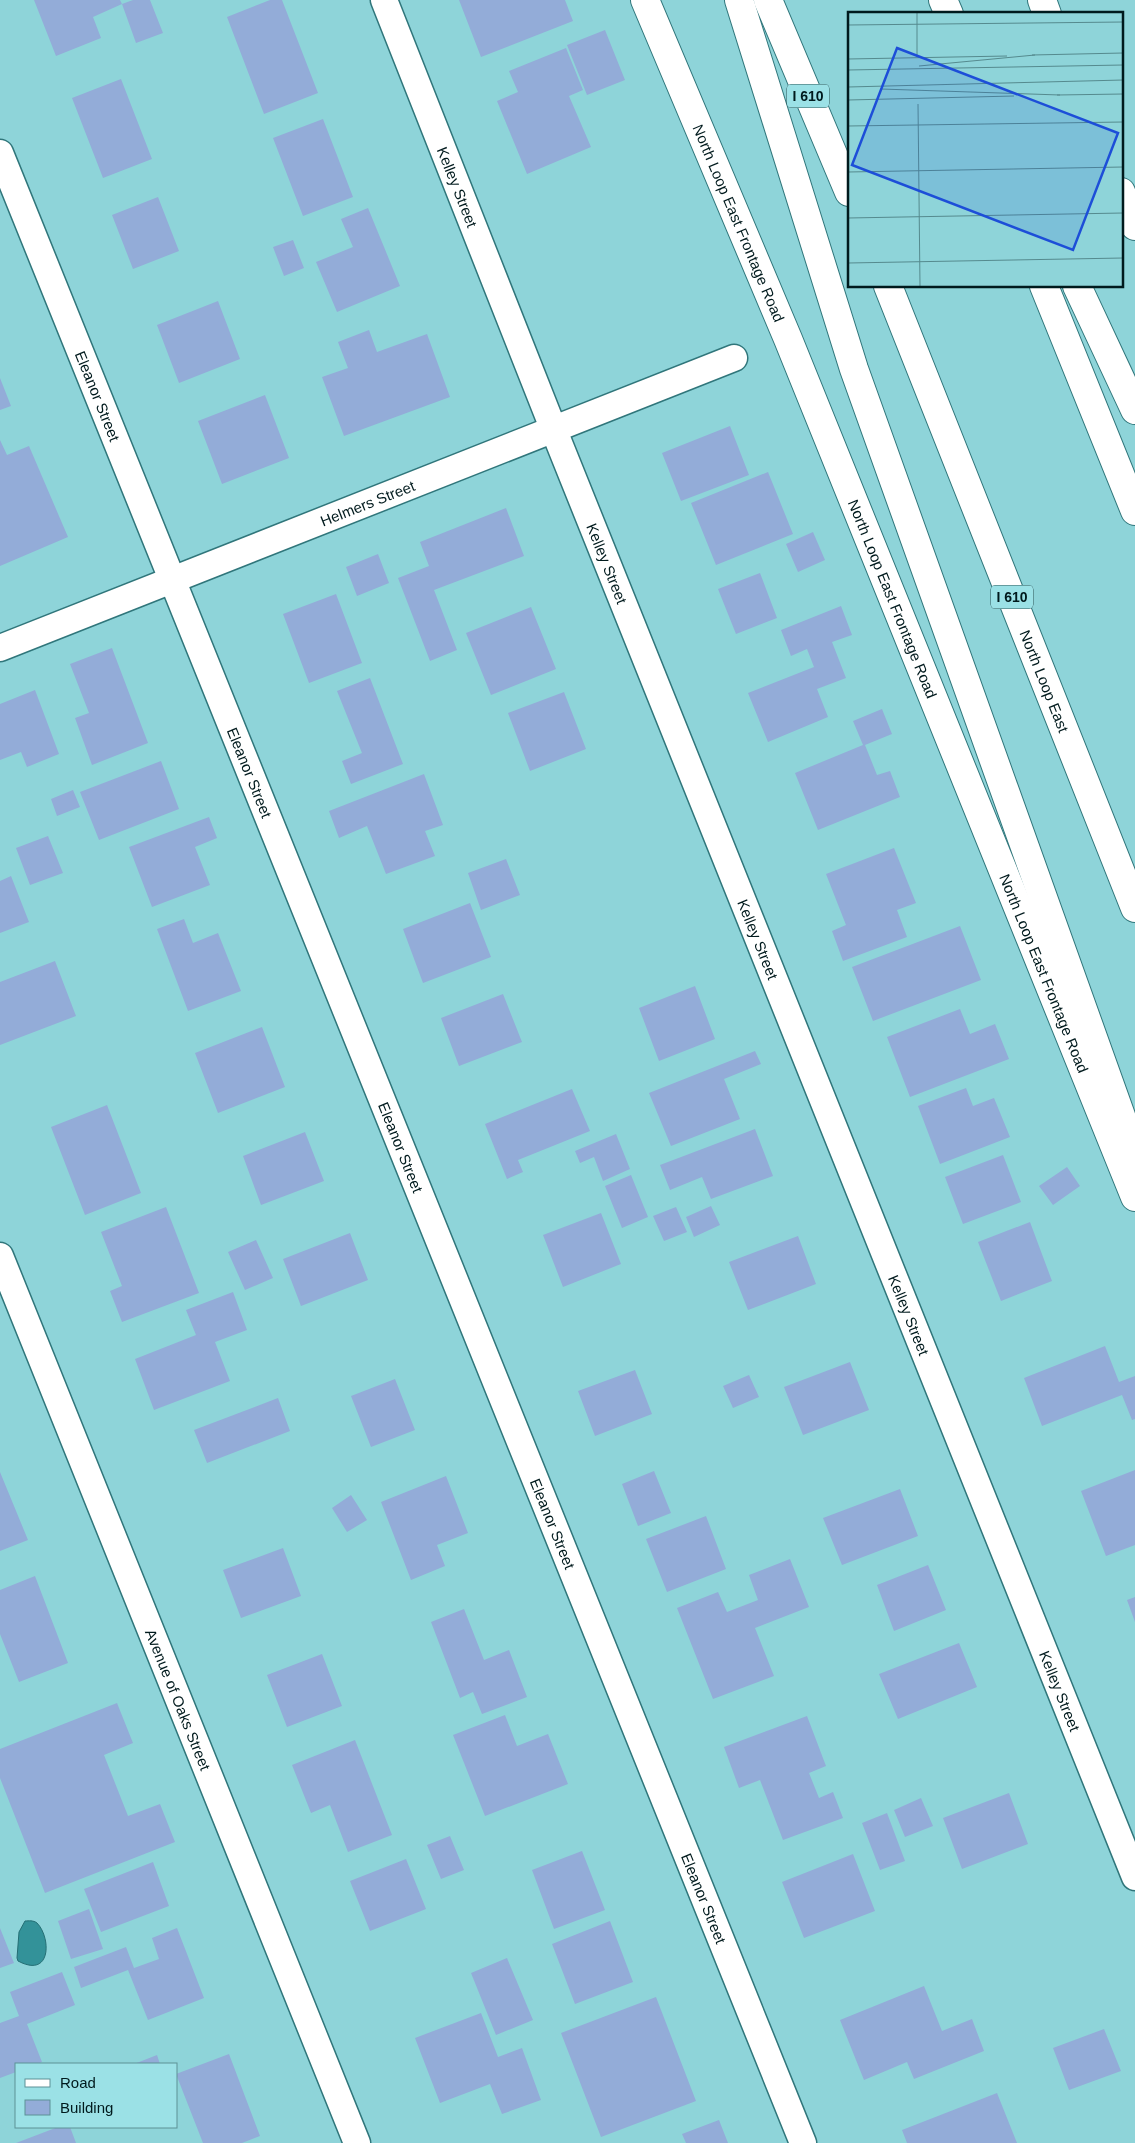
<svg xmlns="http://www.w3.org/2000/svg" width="1135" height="2143" font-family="Arial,sans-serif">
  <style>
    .water { fill: #339299; stroke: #246e74 }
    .building { fill: #93acd8 }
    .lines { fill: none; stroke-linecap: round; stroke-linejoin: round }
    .minor-casing { stroke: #30767b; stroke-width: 29 }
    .secondary-casing { stroke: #30767b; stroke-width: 30 }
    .motorway-casing { stroke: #30767b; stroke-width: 30 }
    .minor { stroke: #fff; stroke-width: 26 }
    .secondary { stroke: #fff; stroke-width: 28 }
    .motorway { stroke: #fff; stroke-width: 28 }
    .labels { text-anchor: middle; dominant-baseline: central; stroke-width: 4.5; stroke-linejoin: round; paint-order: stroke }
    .shield { fill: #9be1e6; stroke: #2e5659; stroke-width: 1 }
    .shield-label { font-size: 14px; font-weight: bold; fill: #001a1d }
    .street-label { font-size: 15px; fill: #001a1d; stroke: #9be1e6 }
    .inset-road { fill: none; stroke: #558a8e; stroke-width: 1 }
    .view { fill: #1d4ed8; fill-opacity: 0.15; stroke: #1d4ed8; stroke-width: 2.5 }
    .inset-edge { fill: none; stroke: #001a1d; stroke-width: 2.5 }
  </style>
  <rect width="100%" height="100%" fill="#8ed4d9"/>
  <path class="water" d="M25 1921C29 1921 33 1920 37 1923 51 1937 52 1979 18 1961L17 1958 19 1932Z"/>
  <path class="building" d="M34 0H120L122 4 93 17 101 38 56 56Z
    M133 0H150L163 33 136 43 122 4Z
    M270 0H282L318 93 264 114 227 17Z
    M459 0H565L573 21 481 57Z
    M605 30 625 80 587 95 567 45Z
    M566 48 583 90 569 96 591 147 527 174 497 101 518 92 509 71Z
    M121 79 152 159 103 178 72 98Z
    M323 119 353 197 303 216 273 138Z
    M158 197 179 251 133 269 112 215Z
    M368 208 400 286 337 312 316 262 353 247 341 219Z
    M293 240 304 268 284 276 273 247Z
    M218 301 240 359 179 383 157 325Z
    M369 330 377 352 427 334 450 397 344 436 322 377 348 368 338 342Z
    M0 378 11 406 0 410Z
    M265 395 289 458 222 484 198 421Z
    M730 426 749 475 681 501 662 453Z
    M0 440 7 455 29 446 68 537 0 566Z
    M768 472 793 534 716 565 691 503Z
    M506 508 524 556 434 590 457 650 430 661 398 578 429 566 420 542Z
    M813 532 825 560 798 572 786 544Z
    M378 554 389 583 357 596 346 567Z
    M760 573 777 618 736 634 718 589Z
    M336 594 362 663 309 683 283 614Z
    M841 606 852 635 832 642 846 678 817 689 828 717 768 742 748 693 814 667 807 649 791 656 781 630Z
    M531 607 556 669 491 695 466 633Z
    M112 648 148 743 92 765 75 718 89 713 70 664Z
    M370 678 403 764 351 784 342 761 362 753 337 691Z
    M35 690 59 754 27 767 21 752 0 760V704Z
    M564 692 586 749 530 771 508 713Z
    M882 709 892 734 865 745 877 775 890 771 900 797 818 830 795 773 863 745 853 721Z
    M161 761 179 809 99 840 80 792Z
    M424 774 443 825 425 831 435 856 386 874 367 826 339 838 329 811Z
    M73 790 80 807 57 816 51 799Z
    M209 817 217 838 195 847 210 885 152 907 129 847Z
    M48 836 63 873 30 885 16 848Z
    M894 848 916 903 897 910 907 937 843 961 832 931 846 925 826 874Z
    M506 859 520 895 481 910 468 873Z
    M11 876 29 922 0 933V881Z
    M470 903 491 957 423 983 403 929Z
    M184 919 193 943 218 933 241 991 188 1011 157 929Z
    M960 926 981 980 873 1021 852 967Z
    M55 961 76 1016 0 1045V982Z
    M695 986 715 1039 659 1061 639 1008Z
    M503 994 522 1042 459 1066 441 1018Z
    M960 1009 970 1034 995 1024 1009 1059 910 1097 887 1037Z
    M262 1027 285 1087 218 1113 195 1053Z
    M755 1051 761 1064 724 1079 740 1119 671 1146 649 1093Z
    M966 1088 973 1106 994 1098 1010 1137 940 1164 918 1106Z
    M572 1089 590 1131 518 1160 523 1172 507 1179 485 1124Z
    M107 1105 141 1193 85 1215 51 1127Z
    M755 1129 773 1176 711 1199 702 1177 670 1190 660 1165Z
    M305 1132 324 1181 261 1205 243 1156Z
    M616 1134 630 1169 603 1181 594 1157 580 1163 575 1151Z
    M1003 1155 1021 1202 963 1224 945 1177Z
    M1067 1167 1080 1186 1053 1205 1039 1186Z
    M631 1175 648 1217 622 1228 605 1186Z
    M711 1206 720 1225 694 1237 686 1217Z
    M166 1207 199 1293 122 1322 110 1291 122 1286 101 1232Z
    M676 1207 687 1232 664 1241 653 1216Z
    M601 1213 621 1264 563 1287 543 1235Z
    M1030 1222 1052 1281 1001 1301 978 1242Z
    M350 1233 368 1280 301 1306 283 1259Z
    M798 1236 816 1284 748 1310 729 1262Z
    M256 1240 273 1278 245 1290 228 1252Z
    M233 1292 247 1330 215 1342 230 1381 154 1410 135 1359 196 1335 186 1310Z
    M1105 1346 1119 1382 1135 1376V1419L1132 1420 1122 1395 1042 1426 1024 1378Z
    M850 1362 869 1410 803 1435 784 1387Z
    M635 1370 652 1414 595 1436 578 1391Z
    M749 1375 759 1397 733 1408 723 1386Z
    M395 1379 415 1430 371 1447 351 1396Z
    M278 1398 290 1431 207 1463 194 1430Z
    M1135 1470V1545L1106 1556 1081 1491Z
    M654 1471 671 1513 638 1526 622 1484Z
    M0 1472 28 1540 0 1551Z
    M446 1476 468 1533 437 1545 445 1566 411 1580 381 1502Z
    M900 1489 918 1536 842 1565 823 1518Z
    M351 1495 367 1520 347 1532 332 1508Z
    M706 1516 726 1569 667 1592 646 1539Z
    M283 1548 301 1596 241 1618 223 1570Z
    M790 1559 809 1607 755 1628 774 1676 713 1699 677 1608 718 1592 727 1612 758 1600 749 1575Z
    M928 1565 946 1610 894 1631 877 1585Z
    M35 1576 68 1663 19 1682 0 1634V1590Z
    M1135 1597V1622L1127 1600Z
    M464 1609 484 1660 509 1650 527 1697 482 1714 473 1692 460 1698 431 1622Z
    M959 1643 977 1687 898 1719 879 1674Z
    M322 1654 342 1706 287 1727 267 1675Z
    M117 1703 133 1743 104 1755 128 1816 160 1804 175 1842 45 1893 0 1778V1749Z
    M505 1715 517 1746 548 1734 568 1784 485 1816 453 1735Z
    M807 1716 826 1766 809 1773 819 1798 833 1792 843 1818 783 1840 760 1780 739 1788 724 1747Z
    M355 1740 392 1835 348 1852 330 1805 311 1813 292 1765Z
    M1009 1793 1028 1844 962 1869 943 1818Z
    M921 1798 933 1826 905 1837 894 1810Z
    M887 1813 905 1861 880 1870 862 1823Z
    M450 1836 464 1870 441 1879 427 1845Z
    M582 1851 605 1910 554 1929 532 1870Z
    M853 1854 875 1911 804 1938 782 1882Z
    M406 1859 426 1909 370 1931 350 1881Z
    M153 1862 169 1906 101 1932 84 1889Z
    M89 1909 103 1949 71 1959 58 1921Z
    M610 1921 633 1982 575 2004 552 1944Z
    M0 1928 14 1963 0 1968Z
    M177 1928 204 1998 148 2020 128 1970 81 1988 74 1967 126 1947 134 1968 159 1959 152 1938Z
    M507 1958 533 2020 496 2035 471 1973Z
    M62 1972 75 2005 27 2024 42 2062 37 2064H16V2072L0 2078V2023L19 2016 10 1992Z
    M924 1986 942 2031 972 2019 984 2051 914 2079 907 2062 864 2080 840 2020Z
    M656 1997 696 2101 601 2137 561 2033Z
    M481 2013 498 2057 522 2048 541 2100 502 2114 490 2084 440 2103 415 2038Z
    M1104 2029 1121 2071 1069 2090 1053 2048Z
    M229 2054 260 2136 242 2143H203L176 2074Z
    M157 2055 160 2064H134Z
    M997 2093 1017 2143H907L902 2130Z
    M719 2120 728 2143H686L682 2134Z
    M58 2127H70L76 2143H16Z"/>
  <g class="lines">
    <defs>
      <g id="minor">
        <path id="s1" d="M384 0 553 428 1135 1877"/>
        <path id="s2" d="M0 153 803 2143"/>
        <path id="s3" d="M0 648 734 358"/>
        <path id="s4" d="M0 1256 357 2143"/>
      </g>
      <g id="secondary">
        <path id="s5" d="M645 0 788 339 1135 1197"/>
        <path d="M1042 0 1047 14"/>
        <path d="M1121 192 1135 226"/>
      </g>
      <g id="motorway">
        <path d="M739 0 854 369 1135 1155"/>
        <path d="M768 0 849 192"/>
        <path d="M943 0 949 14"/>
        <path id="s6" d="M888 286 1135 908"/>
        <path d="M1044 286 1135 511"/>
        <path d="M1077 286 1135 410"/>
      </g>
    </defs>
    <use href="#minor" class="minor-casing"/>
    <use href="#secondary" class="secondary-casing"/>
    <use href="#motorway" class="motorway-casing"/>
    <use href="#minor" class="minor"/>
    <use href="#secondary" class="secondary"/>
    <use href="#motorway" class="motorway"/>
  </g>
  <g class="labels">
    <g class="shield">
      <rect x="787" y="84.5" width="42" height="23" rx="4"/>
      <rect x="991" y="585.5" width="42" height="23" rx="4"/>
    </g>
    <g class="shield-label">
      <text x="808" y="96">I 610</text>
      <text x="1012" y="597">I 610</text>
    </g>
    <g class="street-label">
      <text stroke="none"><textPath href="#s1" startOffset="201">Kelley Street</textPath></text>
      <text stroke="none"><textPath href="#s5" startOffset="242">North Loop East Frontage Road</textPath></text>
      <text stroke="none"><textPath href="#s2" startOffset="262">Eleanor Street</textPath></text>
      <text stroke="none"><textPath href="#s3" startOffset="395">Helmers Street</textPath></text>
      <text stroke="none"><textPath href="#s1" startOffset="606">Kelley Street</textPath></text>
      <text stroke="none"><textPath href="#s5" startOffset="648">North Loop East Frontage Road</textPath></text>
      <text stroke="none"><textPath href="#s6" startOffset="425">North Loop East</textPath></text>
      <text stroke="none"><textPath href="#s2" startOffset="668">Eleanor Street</textPath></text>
      <text stroke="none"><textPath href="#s1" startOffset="1011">Kelley Street</textPath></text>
      <text stroke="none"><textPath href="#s5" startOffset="1052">North Loop East Frontage Road</textPath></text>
      <text stroke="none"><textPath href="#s2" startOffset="1072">Eleanor Street</textPath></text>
      <text stroke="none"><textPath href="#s1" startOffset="1416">Kelley Street</textPath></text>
      <text stroke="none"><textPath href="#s2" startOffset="1478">Eleanor Street</textPath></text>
      <text stroke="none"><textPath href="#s1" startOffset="1821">Kelley Street</textPath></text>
      <text stroke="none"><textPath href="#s4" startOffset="478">Avenue of Oaks Street</textPath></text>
      <text stroke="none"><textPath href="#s2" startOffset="1882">Eleanor Street</textPath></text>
    </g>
  </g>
  <g transform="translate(848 12)">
    <rect width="275" height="275" fill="#8ed4d9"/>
    <path class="inset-road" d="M0 13 275 10M184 43 275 41M69 45V1M0 47 159 44M71 54 187 43M0 58 275 53M0 75 275 68M33 77 212 83M209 83 275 82M0 88 166 84M70 92 72 274M0 114 275 110M0 160 275 155M0 206 275 201M0 251 275 246"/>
    <path class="view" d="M49 36 270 121 225 238 4 153Z"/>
    <rect width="275" height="275" class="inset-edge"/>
  </g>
  <rect x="15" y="2063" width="162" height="65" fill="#9be1e6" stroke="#5d9196"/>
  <rect x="25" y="2079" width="25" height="8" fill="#ffffff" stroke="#5d9196"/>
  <text x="60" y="2088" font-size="15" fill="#001a1d">Road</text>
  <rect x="25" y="2100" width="25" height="15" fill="#93acd8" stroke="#5d9196"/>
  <text x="60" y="2113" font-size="15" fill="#001a1d">Building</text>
</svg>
